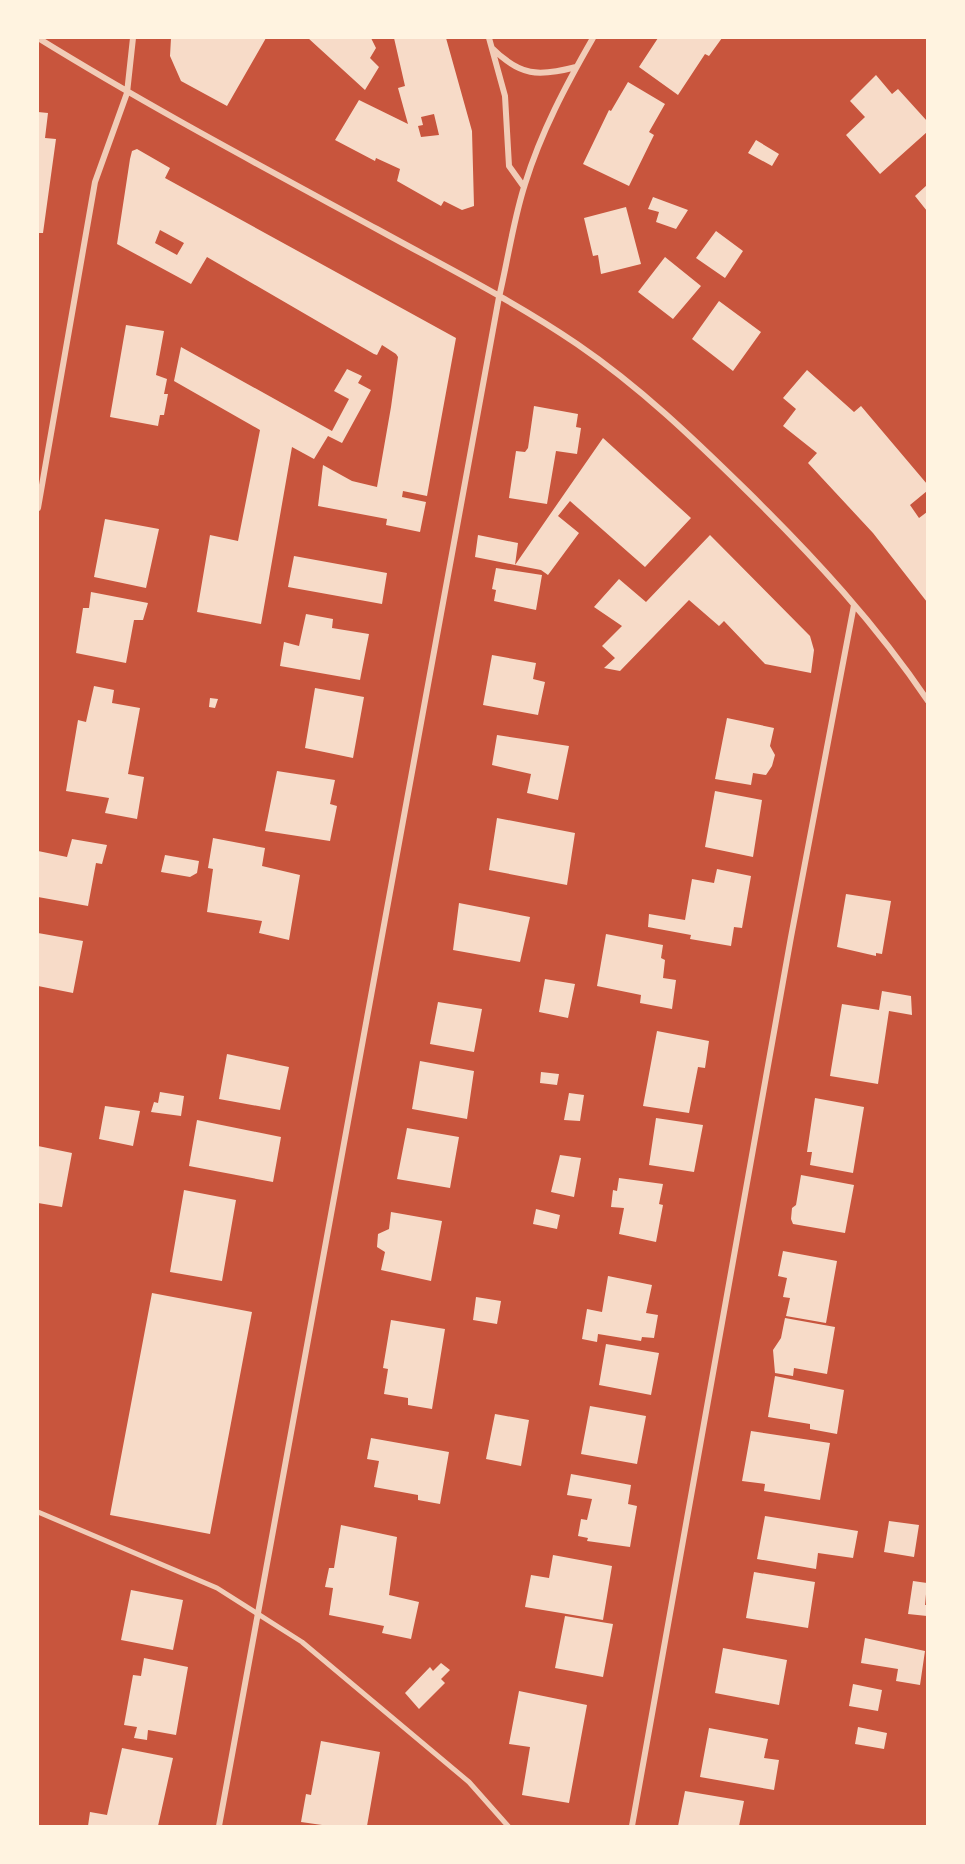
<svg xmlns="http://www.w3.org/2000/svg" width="965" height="1864" font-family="Quicksand,sans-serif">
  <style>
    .building { fill: #f7dbc8; fill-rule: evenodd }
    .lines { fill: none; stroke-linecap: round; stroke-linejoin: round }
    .pedestrian { stroke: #f1ccb7; stroke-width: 5 }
    .minor { stroke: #f1ccb7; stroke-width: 6 }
  </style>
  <rect width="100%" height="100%" fill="#c8553d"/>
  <path class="building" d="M171 38H266L227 106 181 81 170 56Z
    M308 38H371L376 48 370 58 379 67 365 90Z
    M394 38H446L472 131 474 206 462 210 444 201 441 206 397 181 400 169 376 158 375 161 335 140 359 100 408 124 398 88 405 86ZM434 114 439 135 421 137 418 126 423 125 421 117Z
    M658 38H722L709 56 705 54 678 95 639 67Z
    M876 75 892 94 898 89 927 121V132L880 174 846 135 865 117 850 101Z
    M628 82 665 104 649 132 654 135 629 186 583 164 609 110 611 111Z
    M38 112 48 113 45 138 56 139 43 233H38Z
    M756 140 779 154 772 166 748 153Z
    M137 149 170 168 165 178 456 338 427 496 403 491 402 497 426 502 420 532 386 525 387 519 318 506 323 465 352 481 377 487 391 407 398 357 396 354 382 345 377 355 374 354 207 257 191 284 117 244 130 159 132 151ZM160 230 184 243 177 255 155 243Z
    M927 185V211L915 196Z
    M653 197 688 210 676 229 656 222 659 212 648 209Z
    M626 207 641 264 601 274 598 255 593 256 584 218Z
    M716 231 743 251 725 278 696 258Z
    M665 257 701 286 673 319 638 292Z
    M719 301 761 332 733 371 692 339Z
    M126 325 164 331 156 375 167 379 164 394H168L164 415H160L158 426 110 417Z
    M181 347 332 431 349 399 334 391 347 369 362 376 358 383 371 390 342 443 328 436 314 459 292 447 261 624 197 612 210 535 238 541 260 430 174 381Z
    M807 370 854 412 861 406 927 484V491L910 505 919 518 927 512V602L873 533 808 463 817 453 783 426 796 409 783 398Z
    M534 406 578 414 576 427 581 428 577 454 556 451 547 504 509 498 516 451 525 452 528 448Z
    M603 438 691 518 645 567 570 501 558 516 579 533 548 575 541 570 515 565 475 557 478 535 518 543 515 565Z
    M105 519 159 529 146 588 94 577Z
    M710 535 810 636 814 650 811 673 765 664 724 621 719 626 689 600 620 671 604 668 615 658 602 646 622 626 594 607 619 579 646 602Z
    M294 556 387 573 382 604 288 587Z
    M496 568 542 575 536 610 494 601 496 590 492 589Z
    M91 592 148 603 143 620H134L126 663 76 653 83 608H89Z
    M306 614 333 619 332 628 369 634 360 680 280 666 284 642 299 646Z
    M492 655 536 663 533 679 545 682 538 715 483 705Z
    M94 686 114 690 112 703 140 708 128 774 144 777 137 819 105 813 109 798 66 791 78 720 86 722Z
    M315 688 364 697 353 758 305 748Z
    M210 698 218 699 215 708 209 707Z
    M727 718 774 728 770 746 775 755 772 766 766 775 753 773 751 785 715 779Z
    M497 735 569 746 558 800 527 793 531 774 492 765Z
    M277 771 335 780 330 804 337 806 330 841 265 831Z
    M715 791 762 800 753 857 705 847Z
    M497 818 575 833 567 885 489 870Z
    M213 838 265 848 262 866 300 875 289 940 259 933 262 921 207 912 213 869 208 868Z
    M72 839 107 845 102 864 96 863 88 906 38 897V851L67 857Z
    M165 855 199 861 197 873 190 877 161 872Z
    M717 869 751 876 742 928 734 927 731 946 690 939 691 935 648 927 649 914 685 920 692 879 714 883Z
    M846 894 891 901 882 954 876 953V956L837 947Z
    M459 903 530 917 520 962 453 950Z
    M38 933 83 941 73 993 38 986Z
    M606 934 663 945 661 958 665 960 663 978 676 980 672 1009 640 1003 641 995 597 986Z
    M545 979 575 984 568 1018 539 1012Z
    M882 991 911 996 912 1015 889 1011 878 1084 830 1076 842 1004 879 1010Z
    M438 1002 482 1009 474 1052 430 1044Z
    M657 1031 709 1041 705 1068 698 1067 689 1113 643 1106Z
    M227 1054 289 1067 280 1110 219 1099Z
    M420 1061 474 1071 467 1119 412 1109Z
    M541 1072 559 1074 557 1085 540 1083Z
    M160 1092 184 1096 181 1116 151 1112 154 1102 158 1103Z
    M569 1093 584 1095 580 1121 564 1120Z
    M815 1098 864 1107 853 1173 810 1165 812 1152H807Z
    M105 1106 140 1111 133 1146 99 1139Z
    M656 1118 703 1125 694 1172 649 1165Z
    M197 1120 281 1137 273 1182 189 1166Z
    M407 1128 459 1137 450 1188 397 1179Z
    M38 1146 72 1153 62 1207 38 1203Z
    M560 1155 581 1158 574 1197 551 1192Z
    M801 1175 854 1185 845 1233 793 1224 791 1219 792 1208 796 1205Z
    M619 1178 663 1184 659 1204 663 1205 656 1242 619 1234 624 1208 611 1207 613 1190 617 1191Z
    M184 1190 236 1200 222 1281 170 1272Z
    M536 1209 560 1215 557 1229 533 1224Z
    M391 1212 442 1221 431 1281 381 1270 385 1252 377 1247 378 1234 389 1229Z
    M783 1251 837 1261 826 1323 786 1316 790 1298 783 1297 787 1278 778 1276Z
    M608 1276 652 1285 646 1313 658 1315 654 1338 642 1337 641 1341 598 1334 597 1342 582 1339 587 1309 602 1312Z
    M152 1293 252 1312 210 1534 110 1515Z
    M476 1297 501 1301 497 1324 473 1320Z
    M785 1318 835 1327 827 1374 794 1368 793 1376 775 1373 773 1350 781 1338Z
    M391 1320 445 1329 432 1409 408 1405V1398L384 1394 388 1369 383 1368Z
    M606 1344 659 1353 651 1395 599 1385Z
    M775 1376 844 1390 837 1434 810 1429V1424L768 1417Z
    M590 1406 646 1416 637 1464 581 1454Z
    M495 1414 529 1420 521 1466 486 1459Z
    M751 1431 830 1443 820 1500 764 1491 765 1484 742 1481Z
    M371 1438 449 1452 440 1504 418 1500V1495L374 1487 379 1461 367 1459Z
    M571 1474 631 1485 628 1504 637 1506 630 1547 587 1541 588 1538 578 1536 581 1519 587 1520 592 1499 567 1495Z
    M765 1516 858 1531 853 1558 818 1553 816 1569 757 1559Z
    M889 1521 919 1525 914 1557 884 1552Z
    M341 1525 397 1537 389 1595 419 1602 411 1639 382 1633 384 1626 329 1615 333 1588 325 1587 329 1568H334Z
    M553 1555 612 1566 603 1620 525 1607 531 1575 549 1578Z
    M754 1572 815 1582 808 1628 746 1618Z
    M913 1581 927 1583 925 1605H927V1616L908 1614Z
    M131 1590 183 1600 173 1650 121 1640Z
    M565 1616 613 1624 603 1677 555 1668Z
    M865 1638 925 1651 920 1685 896 1681 898 1669 861 1663Z
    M723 1648 787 1660 779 1705 715 1693Z
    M144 1658 188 1667 176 1735 148 1730 147 1740 134 1738 137 1727 124 1725 133 1675 141 1676Z
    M441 1663 450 1670 441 1679 445 1683 419 1709 405 1693 430 1667 433 1671Z
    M853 1684 882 1690 878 1711 849 1706Z
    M519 1691 587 1705 569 1803 522 1795 530 1747 509 1744Z
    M858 1727 887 1733 884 1749 855 1744Z
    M709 1728 768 1739 764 1758 779 1760 774 1790 700 1777Z
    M321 1741 380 1752 367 1826H329L301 1822 306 1794 311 1795Z
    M122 1748 173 1758 158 1826H88L90 1812 107 1815Z
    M685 1791 744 1801 739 1826H678Z"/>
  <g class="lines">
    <path class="pedestrian" d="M38 1512 217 1588 302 1642 469 1782 508 1826"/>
    <path class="minor" d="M38 38C148 106 263 167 377 229 444 266 514 301 577 344 640 387 694 439 748 492 814 557 876 624 928 701
      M489 38 505 96 509 166 524 187
      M492 48C520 76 538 77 576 67
      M38 508 95 182 127 93 133 38
      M219 1826 499 297C508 260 513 221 525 184 541 132 566 85 593 38
      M632 1826 791 937 854 605"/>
  </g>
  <rect width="965" height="1864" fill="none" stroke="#fff3e0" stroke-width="78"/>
</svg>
